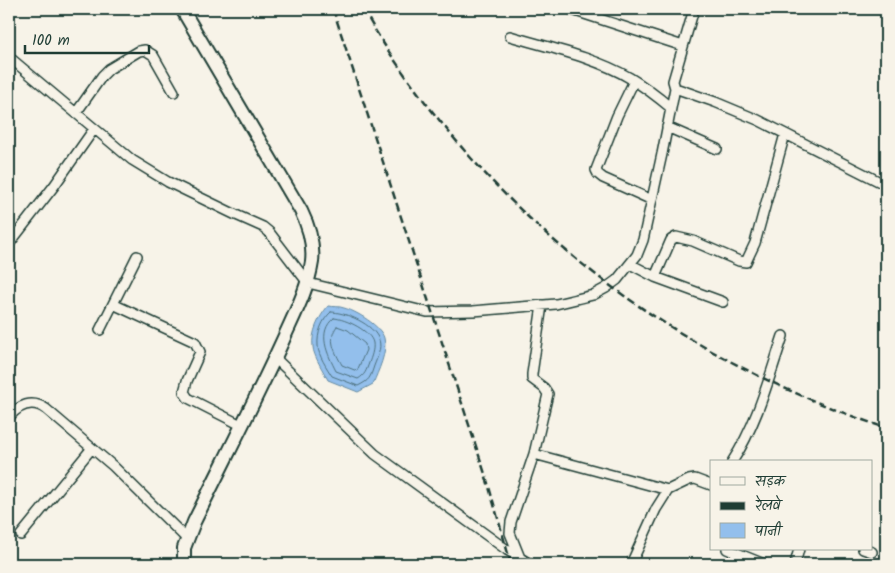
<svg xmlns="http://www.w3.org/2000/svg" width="895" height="573" font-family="Kalam,'Playpen Sans Deva',sans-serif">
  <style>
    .water { fill: #93bfec; stroke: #658ba2 }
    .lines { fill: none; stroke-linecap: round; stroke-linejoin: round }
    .shore { stroke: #4d717e; stroke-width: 1 }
    .minor-casing { stroke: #1f3d34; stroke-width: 12 }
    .highway-casing { stroke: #1f3d34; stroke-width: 16 }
    .minor { stroke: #f7f3e8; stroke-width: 9 }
    .highway { stroke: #f7f3e8; stroke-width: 12 }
    .rail { stroke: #1f3d34; stroke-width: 2.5; stroke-dasharray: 8 4; stroke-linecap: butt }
  </style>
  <rect width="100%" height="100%" fill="#f7f3e8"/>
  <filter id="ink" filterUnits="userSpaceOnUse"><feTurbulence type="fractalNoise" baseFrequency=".02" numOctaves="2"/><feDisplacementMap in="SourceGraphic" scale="10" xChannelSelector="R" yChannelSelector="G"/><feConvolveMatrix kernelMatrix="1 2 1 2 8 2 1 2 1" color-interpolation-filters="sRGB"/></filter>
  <g filter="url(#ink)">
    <path class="water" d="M328 306C334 307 339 306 344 308 356 311 381 326 384 338 388 352 378 371 373 384L358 392 328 380C324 372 313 355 313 347 311 332 319 317 328 306Z"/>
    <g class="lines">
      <path class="shore" d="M331 312C345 312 374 324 379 340 382 348 377 358 374 366 370 378 370 380 358 386L332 376C327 368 318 355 318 346 317 333 322 320 331 312Z
        M334 318C346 319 371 331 373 343 374 350 371 357 369 363 366 371 365 375 358 379L336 371C328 355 316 332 334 318Z
        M337 326 348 330 365 344 366 350 357 371 342 365C335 352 327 339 337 326Z"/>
      <defs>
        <path id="minor" d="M569 9 683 46
          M694 9 673 81 675 88 715 102 758 120 886 185
          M510 36C550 48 594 57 630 78 645 87 658 97 671 108
          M9 57 132 160 168 182 236 215 263 227 269 232 308 283 427 312 473 311 556 304 593 295 606 288 617 280 637 255 643 240 662 154 675 88
          M634 81 617 116 596 170 598 174 603 178 652 200
          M76 113 102 76 109 69 139 51 145 50 153 55 174 92
          M667 127 717 149
          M9 244 54 186 94 129
          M630 264 655 277 723 302
          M655 277 671 240 676 237 693 241 739 261 746 262 755 243 785 134
          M113 304 195 342 200 352 187 381 184 392 188 398 241 425
          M100 330 137 256
          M275 358 375 454 507 550 530 564
          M9 417C19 405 32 399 46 409L113 466 187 539
          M534 454 548 394 544 388 532 379V374L542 305
          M732 462C757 424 769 378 783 336
          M21 535 92 448
          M727 549 764 564
          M863 549 872 552
          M520 558 510 533 511 522 534 454 668 490
          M631 564 656 509 668 490 689 480 695 479 711 485
          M795 564 799 549"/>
        <path id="highway" d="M182 9 301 211C309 227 314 243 312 262 308 289 294 315 283 340 255 401 224 461 194 522L184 548V564"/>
      </defs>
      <use href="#minor" class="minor-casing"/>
      <use href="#highway" class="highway-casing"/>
      <use href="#minor" class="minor"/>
      <use href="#highway" class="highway"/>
      <path class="rail" d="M333 9 487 480 511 564
        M363 9C385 49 412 86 440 121 556 267 710 369 886 428"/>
    </g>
  </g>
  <rect width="895" height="573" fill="none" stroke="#f7f3e8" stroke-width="30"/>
  <rect x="15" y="15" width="865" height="543" fill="none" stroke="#1f3d34" stroke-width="2" filter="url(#ink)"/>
  <rect x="710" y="460" width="162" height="90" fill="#f7f3e8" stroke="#a1aaa0"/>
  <rect x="720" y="477" width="25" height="8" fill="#f7f3e8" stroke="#a1aaa0"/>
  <text x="755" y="486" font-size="15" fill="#1f3d34">सड़क</text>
  <rect x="720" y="502" width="25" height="8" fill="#1f3d34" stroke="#a1aaa0"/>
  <text x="755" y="510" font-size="15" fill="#1f3d34">रेलवे</text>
  <rect x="720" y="523" width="25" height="15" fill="#93bfec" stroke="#a1aaa0"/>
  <text x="755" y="536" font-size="15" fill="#1f3d34">पानी</text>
  <path d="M25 45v8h124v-8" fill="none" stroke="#1f3d34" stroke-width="2.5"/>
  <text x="32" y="45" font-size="15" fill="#1f3d34" stroke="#f7f3e8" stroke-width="4" paint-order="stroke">100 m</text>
</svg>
